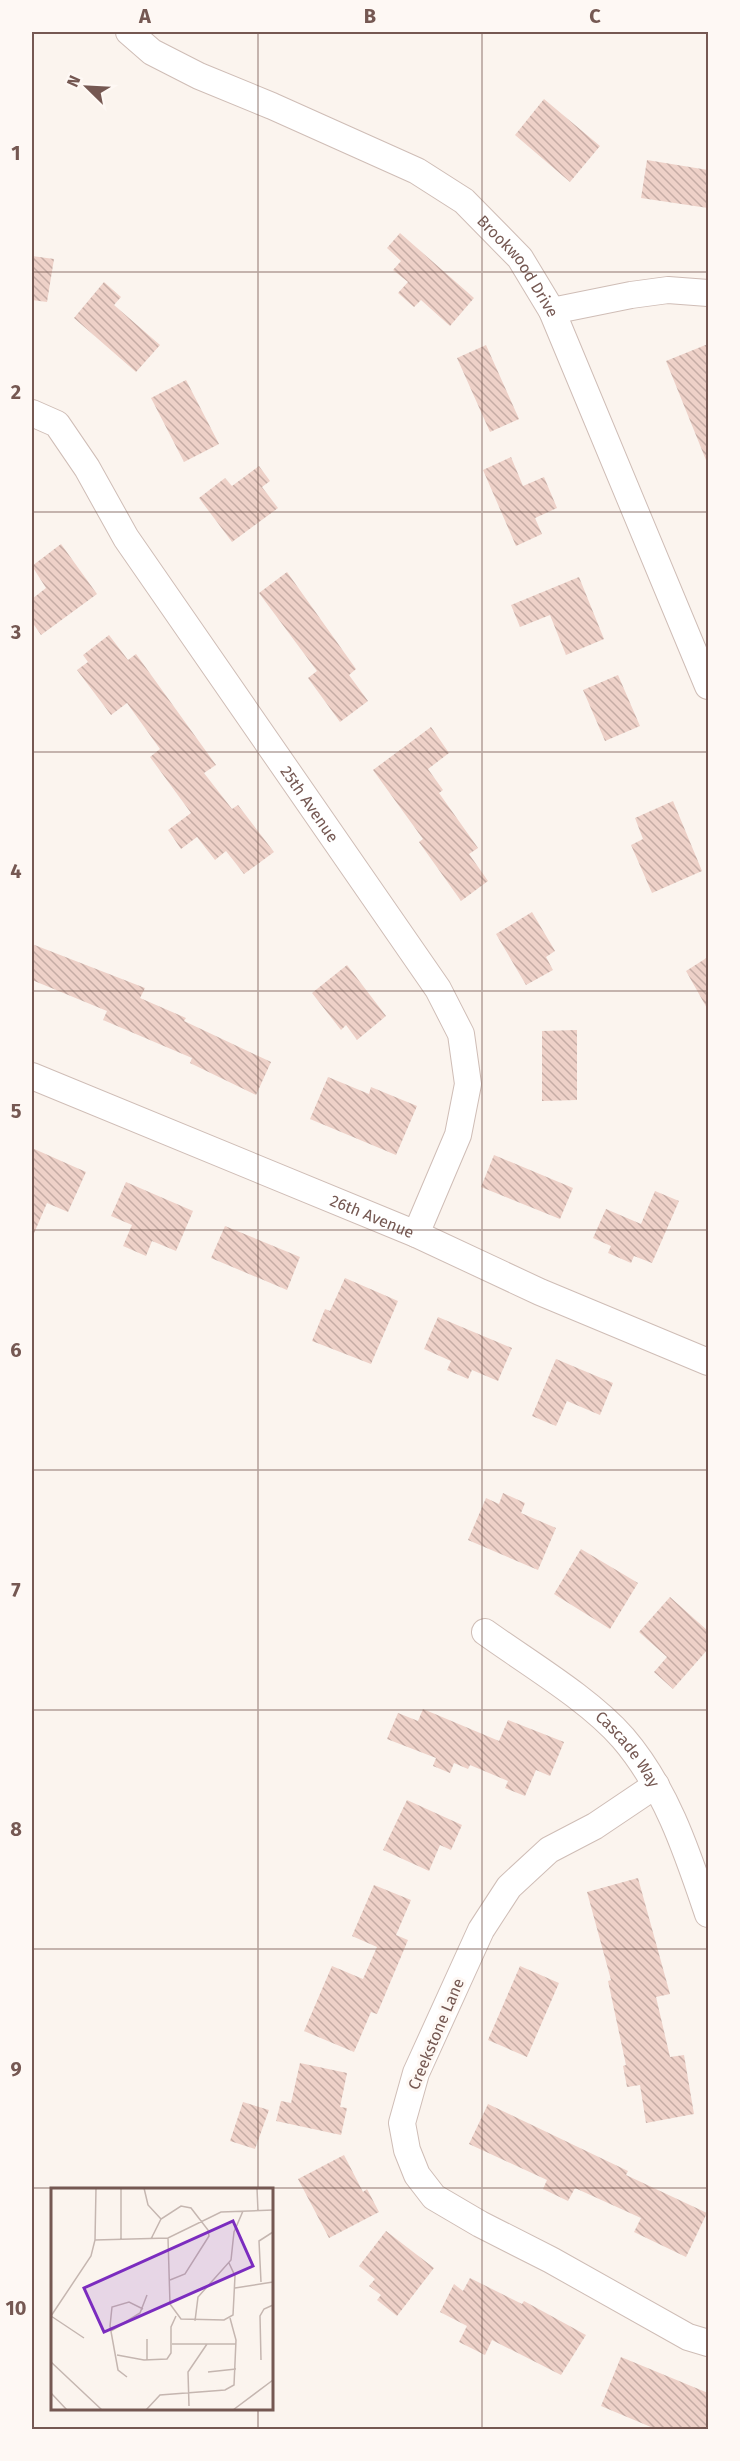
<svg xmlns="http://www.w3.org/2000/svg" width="740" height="2461" font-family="'Fira Sans',sans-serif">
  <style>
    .building { fill: url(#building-back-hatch) }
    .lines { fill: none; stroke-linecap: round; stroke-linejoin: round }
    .minor-casing { stroke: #cfbdb6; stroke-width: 28 }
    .minor { stroke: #fff; stroke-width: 26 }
    .grid { fill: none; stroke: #755852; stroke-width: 1.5; stroke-opacity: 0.55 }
    .labels { text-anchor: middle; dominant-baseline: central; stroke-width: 6; stroke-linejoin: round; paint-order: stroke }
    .street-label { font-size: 16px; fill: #755852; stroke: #fef8f4 }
    .inset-road { fill: none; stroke: #c5b6b0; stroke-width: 1.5 }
    .view { fill: #7b2cbf; fill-opacity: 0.15; stroke: #7b2cbf; stroke-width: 3 }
    .inset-edge { fill: none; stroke: #755852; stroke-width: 3 }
    .neatline { fill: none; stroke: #755852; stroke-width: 2 }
    .grid-label { font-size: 20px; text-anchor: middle; font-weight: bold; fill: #755852 }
  </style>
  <defs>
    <pattern id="building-back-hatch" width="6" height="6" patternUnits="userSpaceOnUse" patternTransform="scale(1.5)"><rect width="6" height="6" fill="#eed1c8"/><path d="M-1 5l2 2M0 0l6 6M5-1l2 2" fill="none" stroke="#c5aca5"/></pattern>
  </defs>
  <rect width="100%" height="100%" fill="#fbf4ee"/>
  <path class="building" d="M544 99 600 146 570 182 515 135Z
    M647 160 708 170V208L641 198Z
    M400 233 474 298 450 326 421 300 414 307 398 293 408 282 393 270 401 261 387 248Z
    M32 256 54 259 47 302 32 300Z
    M104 282 121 297 114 305 160 345 136 372 74 318Z
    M708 344V465L666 361Z
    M486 345 519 419 490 432 457 358Z
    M186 380 219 444 184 462 151 398Z
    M511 457 523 486 544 477 557 508 535 518 542 534 516 546 483 470Z
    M259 466 270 481 262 487 278 508 232 542 199 498 225 478 232 486Z
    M61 544 97 594 41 635 32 622V599L46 588 32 566Z
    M287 572 356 669 349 675 368 701 340 722 308 678 317 671 259 593Z
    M579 577 604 639 566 655 550 615 520 627 511 605Z
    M109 635 128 660 136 654 216 765 204 773 232 809 238 805 274 852 244 874 226 851 215 860 197 837 181 849 168 830 191 813 150 757 160 749 127 703 111 715 77 670 88 662 83 655Z
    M618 675 640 726 605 741 583 690Z
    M431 727 449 753 428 769 443 790 439 793 478 848 469 854 488 881 461 901 419 842 423 839 373 770Z
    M673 801 702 871 652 893 631 845 643 839 635 818Z
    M532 912 555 951 546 957 553 970 526 985 496 934Z
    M32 944 145 988 140 998 186 1018 184 1021 271 1062 256 1095 190 1063 192 1058 103 1020 107 1011 32 980Z
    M708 957V1010L686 971Z
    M347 965 386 1016 357 1040 346 1025 341 1030 312 993Z
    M577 1030V1100L542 1101V1031Z
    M328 1077 369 1094 371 1087 417 1106 396 1155 310 1119Z
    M32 1148 86 1172 68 1212 47 1203 32 1238Z
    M494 1155 573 1188 560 1219 481 1187Z
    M126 1182 193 1211 176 1251 152 1241 146 1256 123 1246 132 1225 111 1216Z
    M655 1191 679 1201 652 1263 634 1256 631 1263 608 1253 611 1246 593 1238 606 1209 641 1224Z
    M225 1226 300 1257 287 1290 211 1258Z
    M345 1278 398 1301 371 1364 312 1341 325 1309 330 1311Z
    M438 1317 512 1348 498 1381 472 1370 468 1379 447 1370 451 1361 424 1349Z
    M556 1359 613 1383 600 1415 567 1401 556 1426 532 1416Z
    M503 1493 525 1503 521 1513 556 1528 538 1570 468 1540 486 1498 499 1504Z
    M581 1549 638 1583 610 1629 554 1594Z
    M670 1597 708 1631V1649L673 1689 654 1672 667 1657 639 1632Z
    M423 1709 499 1741 508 1720 564 1742 550 1776 536 1770 525 1796 505 1788 508 1781 470 1765 468 1769 454 1763 450 1773 433 1766 436 1758 387 1739 398 1713 418 1721Z
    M407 1800 462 1825 451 1850 440 1845 429 1871 383 1850Z
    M638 1878 670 1994 656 1997 670 2057 684 2055 694 2114 646 2123 640 2085 627 2087 623 2066 626 2065 608 1981 611 1980 587 1892Z
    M374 1885 411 1900 396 1935 408 1940 377 2014 371 2012 354 2052 304 2031 332 1966 363 1979 377 1947 352 1936Z
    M520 1966 559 1983 527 2057 488 2040Z
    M300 2063 347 2073 340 2107 347 2108 341 2135 276 2121 281 2101 291 2103Z
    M243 2102 269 2110 255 2149 230 2141Z
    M488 2104 628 2171 626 2175 707 2213 686 2257 634 2232 641 2218 575 2188 568 2201 543 2189 547 2180 469 2144Z
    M344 2155 363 2192 367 2189 379 2212 329 2238 298 2179Z
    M386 2231 434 2268 397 2316 377 2300 381 2295 369 2286 375 2279 359 2266Z
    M470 2278 522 2304 524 2301 586 2335 561 2375 492 2340 485 2355 459 2342 467 2326 440 2312 454 2284 463 2291Z
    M621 2357 708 2393V2430H658L601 2406Z"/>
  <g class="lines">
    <defs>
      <g id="minor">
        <path id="s1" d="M129 32 152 52 199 76 272 106 417 171 464 201 520 258 552 311 708 686"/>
        <path d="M552 311 631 295 668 290 708 293"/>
        <path id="s2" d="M32 413 57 424 87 468 126 538 438 989 461 1034 468 1084 458 1135 416 1234"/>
        <path id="s3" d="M32 1076 416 1234 540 1292 708 1362"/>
        <path id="s4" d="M485 1632C528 1663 589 1699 623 1738 666 1788 687 1852 708 1914"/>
        <path d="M656 1785 595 1826 549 1850 509 1887 481 1930 416 2073 402 2123 407 2150 417 2175 434 2197 480 2224 551 2260 688 2337 708 2343"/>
      </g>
    </defs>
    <use href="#minor" class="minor-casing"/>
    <use href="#minor" class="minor"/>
  </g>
  <path class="grid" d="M258 32V2190M482 32V2430M32 272H708M32 512H708M32 752H708M32 991H708M32 1230H708M32 1470H708M32 1710H708M32 1949H708M32 2188H708M258 2408V2430"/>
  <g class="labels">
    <g class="street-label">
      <text stroke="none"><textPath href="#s1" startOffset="462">Brookwood Drive</textPath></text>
      <text stroke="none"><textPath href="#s2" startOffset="484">25th Avenue</textPath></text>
      <text stroke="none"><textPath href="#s3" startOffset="368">26th Avenue</textPath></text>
      <text stroke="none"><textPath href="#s4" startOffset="186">Cascade Way</textPath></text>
      <text transform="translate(436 2034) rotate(-67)">Creekstone Lane</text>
    </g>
  </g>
  <g transform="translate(51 2188)">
    <rect width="222" height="222" fill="#fbf4ee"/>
    <path class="inset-road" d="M93 0 97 17 110 31M206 0 207 23M117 50 119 116 130 131 173 132 182 127 184 88 178 75M100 51 110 31 130 18 140 20 157 42 158 48 134 86 119 92M44 52 117 50 170 24 222 22M70 52V0M210 94 208 53 222 44M184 100 222 94M0 128 40 68 44 52 45 0M0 128 33 150M144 133 147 109 180 72 183 44 192 23M60 143 89 125 96 107M96 151V172M121 156H185M66 167 93 172 116 171 120 165V139L125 128M210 172 209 128 213 121 222 117M0 174 51 222M157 184 185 181M76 189 67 182 59 138 61 119 78 114 92 121M0 205 16 222M138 218 137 184 156 156M95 222 109 207 174 202 183 197 185 152 179 130M182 222 222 192"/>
    <path class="view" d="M182 33 202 78 53 144 33 100Z"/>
    <rect width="222" height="222" class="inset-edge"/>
  </g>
  <rect width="740" height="2461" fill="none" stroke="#fef8f4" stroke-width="66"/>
  <g transform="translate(87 87) rotate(294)" stroke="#fef8f4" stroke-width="4.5" paint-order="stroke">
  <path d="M0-4.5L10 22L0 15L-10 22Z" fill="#755852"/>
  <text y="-9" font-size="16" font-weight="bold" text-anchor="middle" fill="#755852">N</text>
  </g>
  <rect x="33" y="33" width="674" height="2395" class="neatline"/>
  <g class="grid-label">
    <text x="145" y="23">A</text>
    <text x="370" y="23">B</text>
    <text x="595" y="23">C</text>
    <text x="16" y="160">1</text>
    <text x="16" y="399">2</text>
    <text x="16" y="639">3</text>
    <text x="16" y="878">4</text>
    <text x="16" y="1118">5</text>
    <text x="16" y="1357">6</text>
    <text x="16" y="1597">7</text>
    <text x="16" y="1836">8</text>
    <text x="16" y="2076">9</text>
    <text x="16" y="2315">10</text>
  </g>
</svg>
